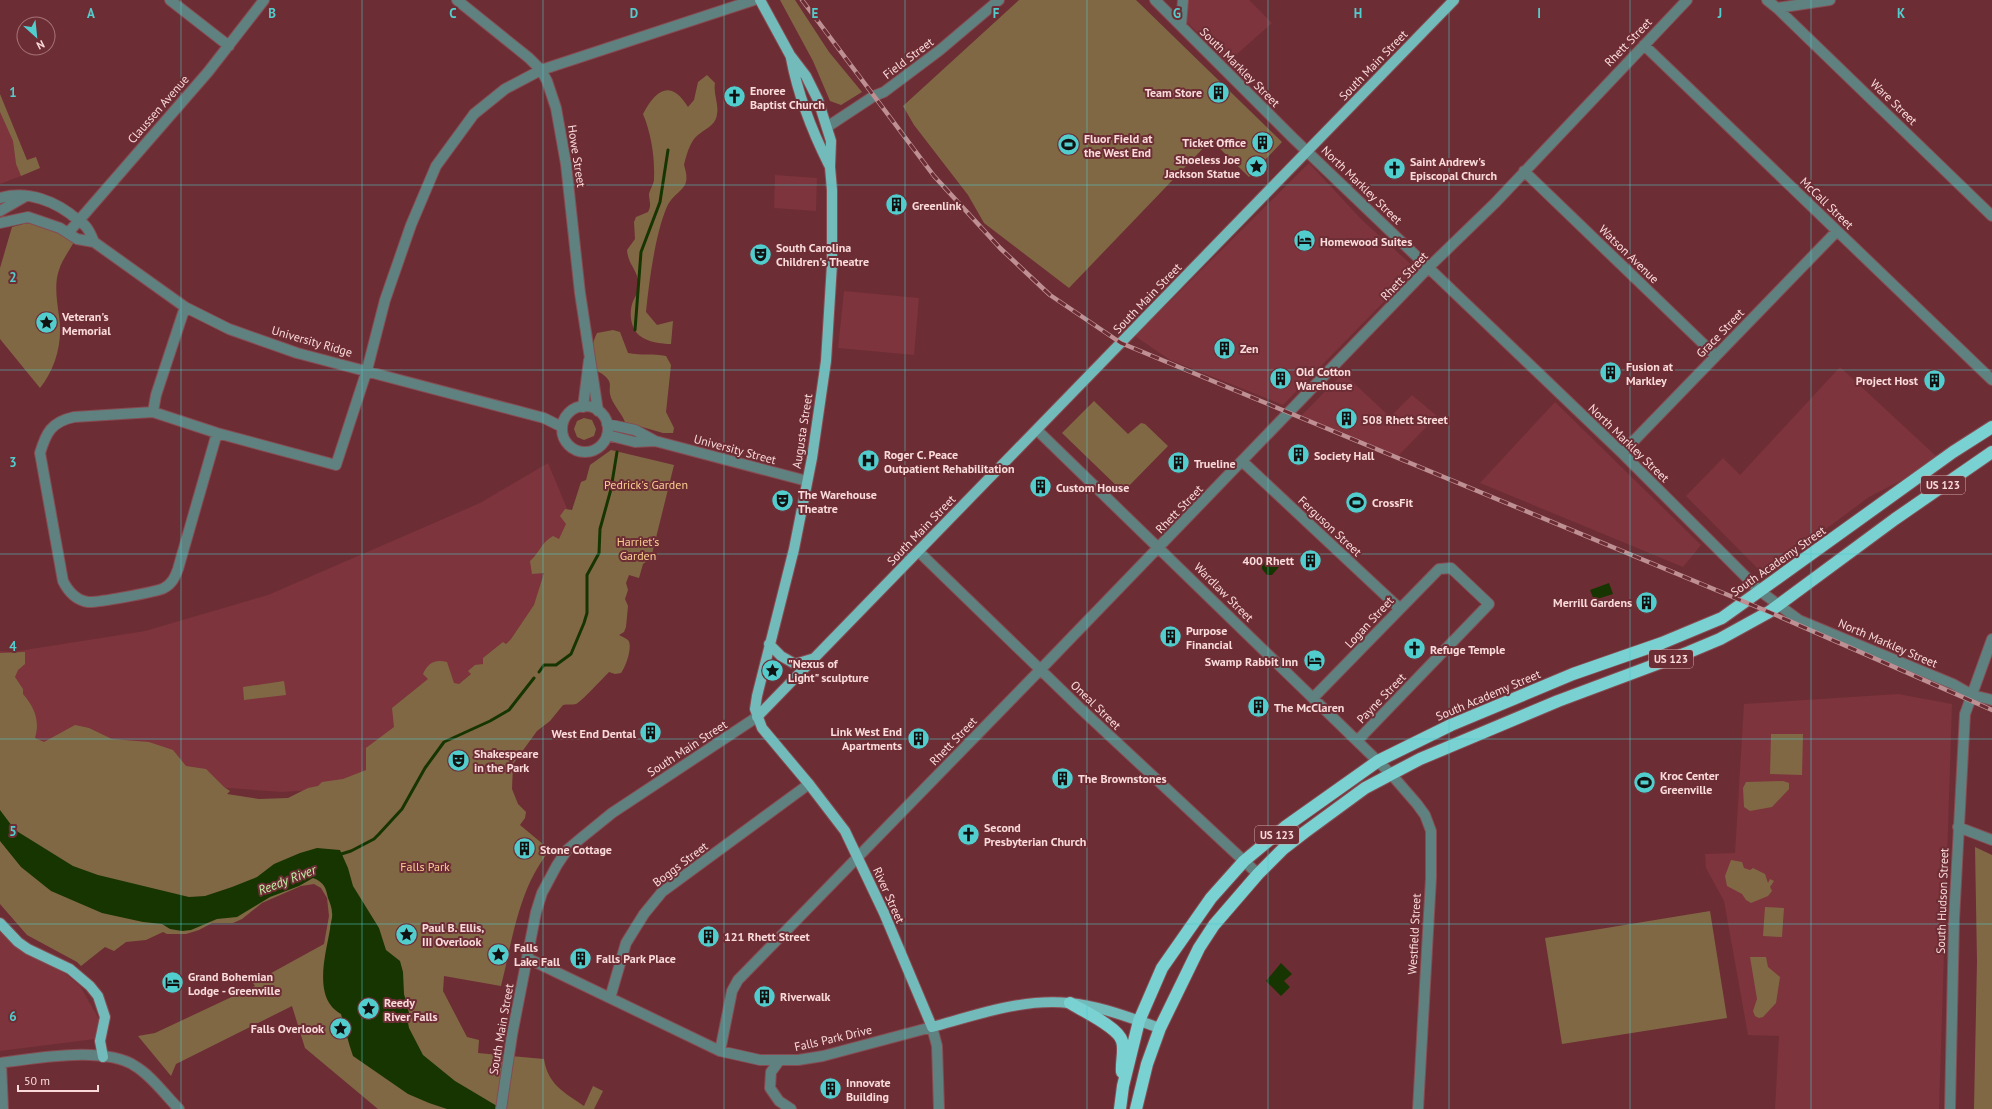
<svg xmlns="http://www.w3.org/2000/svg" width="1992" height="1109" font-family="'PT Sans',sans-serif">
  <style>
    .built { fill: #7d343c }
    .green { fill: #816845 }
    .water { fill: #173501 }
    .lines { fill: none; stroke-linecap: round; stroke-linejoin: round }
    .stream { stroke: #173501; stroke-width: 3 }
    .minor-casing { stroke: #864c52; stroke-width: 12 }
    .major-casing { stroke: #864c52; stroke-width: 12 }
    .highway-casing { stroke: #864c52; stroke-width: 14 }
    .minor { stroke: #5f8180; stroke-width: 10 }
    .major { stroke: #73baba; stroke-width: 10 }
    .highway { stroke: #79d1d1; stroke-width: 12 }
    .rail-casing { stroke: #be9094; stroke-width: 4.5 }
    .rail { stroke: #6d2d34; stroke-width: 3; stroke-dasharray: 9; stroke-linecap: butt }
    .grid { fill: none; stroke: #52cdcd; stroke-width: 1; stroke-opacity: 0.55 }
    .labels { text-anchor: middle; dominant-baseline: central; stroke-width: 4; stroke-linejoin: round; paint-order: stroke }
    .shield { fill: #6d2d34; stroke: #d0a6a9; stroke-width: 1 }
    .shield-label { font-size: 11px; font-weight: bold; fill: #fadadb }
    .street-label { font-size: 12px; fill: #fadadb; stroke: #6d2d34 }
    .poi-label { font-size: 12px; font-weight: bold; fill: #fadadb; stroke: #6d2d34; text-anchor: start }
    .park-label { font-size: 12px; fill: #face92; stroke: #6d2d34 }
    .water-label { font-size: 13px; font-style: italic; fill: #bef2a5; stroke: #6d2d34 }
    .grid-label { font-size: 13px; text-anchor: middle; font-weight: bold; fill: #52cdcd; stroke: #6d2d34; stroke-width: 4; stroke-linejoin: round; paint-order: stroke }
  </style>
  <rect width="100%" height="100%" fill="#6d2d34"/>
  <path class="built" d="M1188 0H1249L1272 23 1227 63 1187 22Z
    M0 112 13 141 16 164 21 176 0 184Z
    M1309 163 1362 220 1416 269 1283 405 1170 360 1135 336Z
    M775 175 817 178 816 211 774 208Z
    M844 291 919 298 914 355 838 348Z
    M1840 367 1936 456 1902 480 1869 497 1764 575 1686 496 1723 458 1740 475Z
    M1343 373 1390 417 1412 395 1437 416 1398 456 1301 416Z
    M1555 402 1701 545 1683 567 1480 483Z
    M548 463 571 518 544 572 535 605 511 639 459 684 409 733 391 759 331 789 282 792 133 781 72 759 0 720V651L12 652 145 631 268 595 480 503Z
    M1898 694 1952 704 1939 1109H1775L1779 1036 1748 1035 1724 901 1706 868 1705 854 1735 853 1744 704Z
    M0 928 11 942 34 958 66 974 80 986 99 1019 95 1039 0 1051Z"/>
  <path class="green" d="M780 0H795L829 52 862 92 841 105 830 101 813 61Z
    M1019 0H1136L1282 142 1249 177 1211 140 1069 288 984 223 968 195 914 125 903 106Z
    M707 75 715 83C713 94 719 104 717 114 716 127 701 130 694 139 689 146 686 156 684 165 693 193 675 187 666 209 655 236 649 282 646 312L657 325 673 321 671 344C661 344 648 342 640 336 628 327 628 304 638 293 638 289 639 284 638 280 636 268 628 264 627 250L635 239 634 222 636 217 648 212C652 205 649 201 649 194 650 189 654 184 654 179 655 157 651 133 643 114 656 89 671 79 688 107L694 100 698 82Z
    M0 94 27 160 36 157 40 168 21 176 16 164 13 141 0 112Z
    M35 221 55 230 74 242C69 251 62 260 59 270 54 284 57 301 59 316 63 341 56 368 40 388L0 339V268L12 227Z
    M613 330 620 332 628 353C641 356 653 353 666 356L671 365 666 412 674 428 673 433H663L625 422C621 412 612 404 610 394 609 389 611 385 609 381 606 376 602 373 596 371 592 357 590 347 597 333Z
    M1094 401 1128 434 1141 423 1145 424 1168 446 1123 492 1062 433Z
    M584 418 592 420 596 429 594 436 584 440 577 437 574 429 577 421Z
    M611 450 674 465 651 558 643 564 639 578 629 575 626 583 628 590 625 599 628 606 626 627 624 632 619 635C622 637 626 638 628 640 633 646 626 667 621 673L615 674 609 672C604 677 580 703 576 704 572 705 567 704 563 705L550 721 537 731 513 764 512 789 518 804 526 812 525 818 520 825 550 850C518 889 513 939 501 986L444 976 443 991 467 1037 479 1040 478 1053 544 1059C548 1085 564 1092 584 1106L593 1086 603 1091 594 1109H378L305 1048 292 1006 176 1064 171 1076 138 1036 155 1033 255 986 253 983 324 944 329 916 327 898 321 888 314 884 301 886 262 903 242 919 233 923H212L199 930 186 934H167L163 932 146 940 126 942 114 951 105 947 81 966 77 962 27 935 0 904V653L25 652V664L18 670 15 677 23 689V694C35 708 40 721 35 738L44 742 75 725 89 728 112 739 149 742 173 750 186 766 206 769 224 787 230 791 227 794 259 799 288 798 308 788 318 786 322 782 343 779 366 770V748L394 727 392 708 428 679 423 674C428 662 436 659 447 662L454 683 459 684 471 674 468 671 475 665 483 664V658L503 642 506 644 511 639 534 605 544 573 532 574 530 561C540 552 541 543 553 536L559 539 566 524 560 516 565 509 572 510 581 482 586 480 590 465Z
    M284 681 286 695 244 700 243 687Z
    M1771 734H1803L1802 775 1770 774Z
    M1783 781 1789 783V789L1772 807 1750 811 1744 807 1743 788 1746 782Z
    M1975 847 1992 855V1109H1974L1977 961Z
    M1731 860 1742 862 1744 868 1750 870 1753 868 1765 874 1768 883 1770 879 1774 881 1770 887 1772 891 1768 896 1751 903 1746 900 1742 894 1727 886 1725 876Z
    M1765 907 1784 908 1782 937 1763 936Z
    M1710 911 1727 1018 1562 1044 1545 938Z
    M1750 957H1766L1768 967 1780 977 1776 1003 1763 1017 1759 1018 1755 1016 1753 1011 1757 999Z"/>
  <path class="water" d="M1270 557 1272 559 1275 557 1281 562 1278 564 1279 567 1272 575H1267L1262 569V565Z
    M1609 583 1613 594 1594 600 1590 590Z
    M0 810 15 830 73 866 98 875 189 897 205 896 232 887 257 877 274 864 300 853 317 848 340 850 348 868 353 886 379 928 386 950 400 961 403 972 404 994 409 1013 407 1017 409 1028 423 1055 455 1081 502 1109H447L429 1103 408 1094 353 1056C348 1042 345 1028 341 1014 312 998 326 954 330 929 330 924 333 918 332 913 332 908 330 903 328 898 326 888 324 882 313 878L299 886 270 897 237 917 217 919 191 930 182 931 170 929 162 924 143 922 102 913 51 891 21 867 0 841Z
    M1281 963 1292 974 1284 981 1290 987 1281 996 1266 981Z"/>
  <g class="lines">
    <path class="stream" d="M635 330 641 252 660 202 668 150
      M539 672 544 665H556L571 654 584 623 587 613V575L599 553 600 529 611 489 617 452
      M338 855 351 851 374 839 379 834 402 809 425 768 444 742 490 721 509 710 534 678"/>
    <defs>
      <path id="minor" d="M170 0 229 46
        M457 0 529 58 541 70 547 81 556 108 566 164 580 293 598 411
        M1155 0 1293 138 1622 453 1760 591 1799 620 1953 684 1972 695 1992 700
        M1767 0 1777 8 1830 0
        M1777 8 1992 216
        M1181 26 1183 0
        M1644 45 1992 380
        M827 127 874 96 884 92 940 50 999 0
        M1524 171 1716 356
        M0 198C28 190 56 201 78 220 81 222 85 225 87 228 90 232 92 237 94 242L185 307 229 329 297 353 544 418 562 427
        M0 211 26 196
        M0 223 28 217 60 228 77 239 94 242
        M68 233 208 72 264 0
        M562 429a23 23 0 1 1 46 0a23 23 0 1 1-46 0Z
        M583 407 589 360
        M153 412 156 395 185 307
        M607 424 635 430 655 441 807 481
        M1037 430 1391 774 1417 804 1425 815 1431 831V878L1418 1109
        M217 433 178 569C175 577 172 584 164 588 157 592 95 603 88 602 75 600 68 591 63 581L40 453C46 433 51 422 74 417L153 412 217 433 336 465 367 370 385 300 411 225 436 166 474 114 505 89 541 70 754 0
        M607 435 635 442 655 441
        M1622 453 1837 231
        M1243 462 1399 608
        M919 552 1081 709 1258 874
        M1313 698 1439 569 1451 568 1489 604 1357 741
        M1958 827 1992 840
        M527 958 720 1051 760 1060H798L823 1056 932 1027 937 1046 939 1109
        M610 998 626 943 644 914 662 892 809 784
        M720 1051 732 991 738 980 1041 669 1429 267 1495 203 1687 0
        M779 1061 771 1072 770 1088 779 1101 791 1109
        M0 1063C35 1058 105 1046 135 1066 152 1076 165 1095 179 1109
        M1 1063 3 1109
        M501 1109 512 1035 536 912 542 893 557 865 567 850 580 839 612 813 757 717
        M1950 1109 1954 920 1965 714 1992 639"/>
      <path id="major" d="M760 0 790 55 806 76 818 100 831 141 830 167 832 190V264L826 361 812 458 794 549 757 696 755 709 762 728 809 784 845 831 884 913 932 1027C976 1015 1024 998 1069 1003 1101 1006 1130 1018 1160 1028
        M791 58C798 95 812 131 829 165
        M769 644 781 656 795 664 815 658
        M757 717 1454 0
        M0 923 18 942 28 949 70 969 90 986 98 996 105 1017 100 1041 103 1057"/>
      <path id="highway" d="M1070 1003C1083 1011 1118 1027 1122 1041 1125 1050 1121 1062 1122 1072
        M1120 1109 1123 1086 1139 1021 1162 968 1211 898 1244 861 1285 827 1378 761 1451 725 1573 674 1662 643 1722 618 1953 452 1992 427
        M1136 1109 1147 1064 1160 1028 1199 948 1214 925 1258 874 1283 849 1305 832 1365 788 1420 759 1558 701 1689 652 1720 639 1769 612 1895 519 1992 452"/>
    </defs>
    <use href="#minor" class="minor-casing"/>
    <use href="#major" class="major-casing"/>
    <use href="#highway" class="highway-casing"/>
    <use href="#minor" class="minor"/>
    <use href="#major" class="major"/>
    <use href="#highway" class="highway"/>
    <defs>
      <path id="rail" d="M802 0 934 176 1000 248 1050 295 1121 343 1769 612 1992 710"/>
    </defs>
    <use href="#rail" class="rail-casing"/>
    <use href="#rail" class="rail"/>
  </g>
  <path class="grid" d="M181 0V1109M362 0V1109M543 0V1109M724 0V1109M905 0V1109M1087 0V1109M1268 0V1109M1449 0V1109M1630 0V1109M1811 0V1109M0 185H1992M0 370H1992M0 554H1992M0 739H1992M0 924H1992"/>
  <defs>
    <symbol id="building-disc" viewBox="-11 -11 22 22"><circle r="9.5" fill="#52cdcd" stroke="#6d2d34"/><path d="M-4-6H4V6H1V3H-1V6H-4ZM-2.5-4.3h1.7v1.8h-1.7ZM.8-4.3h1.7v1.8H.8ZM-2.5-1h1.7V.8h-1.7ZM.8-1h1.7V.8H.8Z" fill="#111"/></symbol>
    <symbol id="church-disc" viewBox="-11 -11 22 22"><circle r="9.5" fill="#52cdcd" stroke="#6d2d34"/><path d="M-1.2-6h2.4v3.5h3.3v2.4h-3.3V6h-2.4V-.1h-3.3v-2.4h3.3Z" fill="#111"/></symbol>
    <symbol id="stadium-disc" viewBox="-11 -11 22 22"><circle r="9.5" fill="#52cdcd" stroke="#6d2d34"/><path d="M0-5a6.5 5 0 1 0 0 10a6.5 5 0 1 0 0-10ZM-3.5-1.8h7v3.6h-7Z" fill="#111"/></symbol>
    <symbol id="sight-disc" viewBox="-11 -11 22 22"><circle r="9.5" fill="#52cdcd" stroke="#6d2d34"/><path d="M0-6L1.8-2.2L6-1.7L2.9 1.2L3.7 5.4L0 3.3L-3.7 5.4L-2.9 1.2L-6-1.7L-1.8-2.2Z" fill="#111"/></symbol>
    <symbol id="hotel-disc" viewBox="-11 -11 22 22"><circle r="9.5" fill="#52cdcd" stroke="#6d2d34"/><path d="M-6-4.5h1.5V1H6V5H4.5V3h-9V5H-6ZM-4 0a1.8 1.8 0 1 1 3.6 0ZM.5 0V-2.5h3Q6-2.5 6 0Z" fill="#111"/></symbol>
    <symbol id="theatre-disc" viewBox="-11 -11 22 22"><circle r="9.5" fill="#52cdcd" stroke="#6d2d34"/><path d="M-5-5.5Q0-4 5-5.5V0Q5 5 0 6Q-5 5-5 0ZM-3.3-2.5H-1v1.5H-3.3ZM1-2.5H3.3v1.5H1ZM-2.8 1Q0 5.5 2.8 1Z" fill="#111"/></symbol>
    <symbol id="hospital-disc" viewBox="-11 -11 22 22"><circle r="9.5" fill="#52cdcd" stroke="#6d2d34"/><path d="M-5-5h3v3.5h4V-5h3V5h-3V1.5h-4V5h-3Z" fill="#111"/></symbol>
  </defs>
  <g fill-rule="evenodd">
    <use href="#building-disc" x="1206" y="80" width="25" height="25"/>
    <use href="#church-disc" x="722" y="84" width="25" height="25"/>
    <use href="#building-disc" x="1250" y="130" width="25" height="25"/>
    <use href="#stadium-disc" x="1056" y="132" width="25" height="25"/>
    <use href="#sight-disc" x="1244" y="154" width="25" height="25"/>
    <use href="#church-disc" x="1382" y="156" width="25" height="25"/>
    <use href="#building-disc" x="884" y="192" width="25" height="25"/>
    <use href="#hotel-disc" x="1292" y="228" width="25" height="25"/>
    <use href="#theatre-disc" x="748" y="242" width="25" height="25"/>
    <use href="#sight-disc" x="34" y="310" width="25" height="25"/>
    <use href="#building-disc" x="1212" y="336" width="25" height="25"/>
    <use href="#building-disc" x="1598" y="360" width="25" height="25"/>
    <use href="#building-disc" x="1268" y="366" width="25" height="25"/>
    <use href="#building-disc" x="1922" y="368" width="25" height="25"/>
    <use href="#building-disc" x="1334" y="406" width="25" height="25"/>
    <use href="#building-disc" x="1286" y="442" width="25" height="25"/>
    <use href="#hospital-disc" x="856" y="448" width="25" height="25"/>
    <use href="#building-disc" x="1166" y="450" width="25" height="25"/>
    <use href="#building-disc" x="1028" y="474" width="25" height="25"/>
    <use href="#theatre-disc" x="770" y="488" width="25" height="25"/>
    <use href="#stadium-disc" x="1344" y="490" width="25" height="25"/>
    <use href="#building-disc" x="1298" y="548" width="25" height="25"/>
    <use href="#building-disc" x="1634" y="590" width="25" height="25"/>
    <use href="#building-disc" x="1158" y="624" width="25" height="25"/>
    <use href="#church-disc" x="1402" y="636" width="25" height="25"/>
    <use href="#hotel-disc" x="1302" y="648" width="25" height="25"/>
    <use href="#sight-disc" x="760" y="658" width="25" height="25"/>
    <use href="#building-disc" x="1246" y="694" width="25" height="25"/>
    <use href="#building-disc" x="638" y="720" width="25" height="25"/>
    <use href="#building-disc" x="906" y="726" width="25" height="25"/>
    <use href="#theatre-disc" x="446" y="748" width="25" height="25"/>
    <use href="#building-disc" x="1050" y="766" width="25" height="25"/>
    <use href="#stadium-disc" x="1632" y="770" width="25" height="25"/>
    <use href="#church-disc" x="956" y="822" width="25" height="25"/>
    <use href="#building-disc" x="512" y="836" width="25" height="25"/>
    <use href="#sight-disc" x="394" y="922" width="25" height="25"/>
    <use href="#building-disc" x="696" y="924" width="25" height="25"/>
    <use href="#sight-disc" x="486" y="942" width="25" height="25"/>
    <use href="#building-disc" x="568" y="946" width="25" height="25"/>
    <use href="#hotel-disc" x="160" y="970" width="25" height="25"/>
    <use href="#building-disc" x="752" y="984" width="25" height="25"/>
    <use href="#sight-disc" x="356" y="996" width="25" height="25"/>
    <use href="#sight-disc" x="328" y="1016" width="25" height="25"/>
    <use href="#building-disc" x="818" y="1076" width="25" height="25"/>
  </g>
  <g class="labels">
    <g class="shield">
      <rect x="1921" y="476" width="44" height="18" rx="3"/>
      <rect x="1649" y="650" width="44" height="18" rx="3"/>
      <rect x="1255" y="826" width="44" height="18" rx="3"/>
    </g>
    <g class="shield-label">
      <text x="1943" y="485">US 123</text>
      <text x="1671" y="659">US 123</text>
      <text x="1277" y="835">US 123</text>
    </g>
    <g class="street-label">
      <text transform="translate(1628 42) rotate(-46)">Rhett Street</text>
      <text transform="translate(908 58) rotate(-37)">Field Street</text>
      <text transform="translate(1373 65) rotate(-46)">South Main Street</text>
      <text transform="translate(1240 67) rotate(45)">South Markley Street</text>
      <text transform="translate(1894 102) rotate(44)">Ware Street</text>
      <text transform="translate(158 109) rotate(-49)">Claussen Avenue</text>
      <text transform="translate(577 156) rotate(81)">Howe Street</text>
      <text transform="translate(1362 185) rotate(44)">North Markley Street</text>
      <text transform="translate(1827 203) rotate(44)">McCall Street</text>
      <text transform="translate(1629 254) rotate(44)">Watson Avenue</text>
      <text transform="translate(1404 276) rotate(-46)">Rhett Street</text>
      <text transform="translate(1147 298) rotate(-46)">South Main Street</text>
      <text transform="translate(1720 333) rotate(-46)">Grace Street</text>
      <text transform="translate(312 341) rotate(16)">University Ridge</text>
      <text transform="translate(802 431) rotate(-81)">Augusta Street</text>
      <text transform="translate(1629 443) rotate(44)">North Markley Street</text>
      <text transform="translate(735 449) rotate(15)">University Street</text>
      <text transform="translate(1179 509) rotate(-46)">Rhett Street</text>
      <text transform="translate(1330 526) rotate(43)">Ferguson Street</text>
      <text transform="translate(921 530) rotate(-46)">South Main Street</text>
      <text transform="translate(1778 561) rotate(-35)">South Academy Street</text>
      <text transform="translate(1224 592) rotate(45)">Wardlaw Street</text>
      <text transform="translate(1369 622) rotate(-47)">Logan Street</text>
      <text transform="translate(1888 643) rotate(23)">North Markley Street</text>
      <text transform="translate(1488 695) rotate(-23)">South Academy Street</text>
      <text transform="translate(1381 698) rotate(-46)">Payne Street</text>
      <text transform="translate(1096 705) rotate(44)">Oneal Street</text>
      <text transform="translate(953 741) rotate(-46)">Rhett Street</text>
      <text transform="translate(687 748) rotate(-33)">South Main Street</text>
      <text transform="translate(680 864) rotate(-37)">Boggs Street</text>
      <text transform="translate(889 895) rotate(66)">River Street</text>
      <text transform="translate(1942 901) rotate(-88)">South Hudson Street</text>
      <text transform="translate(1414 934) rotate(-87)">Westfield Street</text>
      <text transform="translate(501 1029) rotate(-80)">South Main Street</text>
      <text transform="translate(833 1038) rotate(-13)">Falls Park Drive</text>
    </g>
    <g class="poi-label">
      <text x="750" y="90">Enoree<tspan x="750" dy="14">Baptist Church</tspan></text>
      <text x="1202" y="92" text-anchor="end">Team Store</text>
      <text x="1084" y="138">Fluor Field at<tspan x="1084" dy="14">the West End</tspan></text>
      <text x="1246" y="142" text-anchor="end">Ticket Office</text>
      <text x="1240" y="159" text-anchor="end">Shoeless Joe<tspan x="1240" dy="14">Jackson Statue</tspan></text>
      <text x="1410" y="161">Saint Andrew's<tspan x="1410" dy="14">Episcopal Church</tspan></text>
      <text x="912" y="205">Greenlink</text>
      <text x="1320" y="241">Homewood Suites</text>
      <text x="776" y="247">South Carolina<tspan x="776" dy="14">Children's Theatre</tspan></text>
      <text x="62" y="316">Veteran's<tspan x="62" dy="14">Memorial</tspan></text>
      <text x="1240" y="348">Zen</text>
      <text x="1626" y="366">Fusion at<tspan x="1626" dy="14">Markley</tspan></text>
      <text x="1296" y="371">Old Cotton<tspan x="1296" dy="14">Warehouse</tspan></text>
      <text x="1918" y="380" text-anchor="end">Project Host</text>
      <text x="1362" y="419">508 Rhett Street</text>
      <text x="884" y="454">Roger C. Peace<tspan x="884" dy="14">Outpatient Rehabilitation</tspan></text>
      <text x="1314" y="455">Society Hall</text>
      <text x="1194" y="463">Trueline</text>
      <text x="1056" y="487">Custom House</text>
      <text x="798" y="494">The Warehouse<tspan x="798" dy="14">Theatre</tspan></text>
      <text x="1372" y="502">CrossFit</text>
      <text x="1294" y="560" text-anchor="end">400 Rhett</text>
      <text x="1632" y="602" text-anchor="end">Merrill Gardens</text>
      <text x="1186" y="630">Purpose<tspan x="1186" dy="14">Financial</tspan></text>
      <text x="1430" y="649">Refuge Temple</text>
      <text x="1298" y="661" text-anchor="end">Swamp Rabbit Inn</text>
      <text x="788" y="663">"Nexus of<tspan x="788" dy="14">Light" sculpture</tspan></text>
      <text x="1274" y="707">The McClaren</text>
      <text x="902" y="731" text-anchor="end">Link West End<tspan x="902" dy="14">Apartments</tspan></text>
      <text x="636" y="733" text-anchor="end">West End Dental</text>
      <text x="474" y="753">Shakespeare<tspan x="474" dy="14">in the Park</tspan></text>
      <text x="1660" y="775">Kroc Center<tspan x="1660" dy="14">Greenville</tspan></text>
      <text x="1078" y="778">The Brownstones</text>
      <text x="984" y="827">Second<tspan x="984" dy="14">Presbyterian Church</tspan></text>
      <text x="540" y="849">Stone Cottage</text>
      <text x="422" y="927">Paul B. Ellis,<tspan x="422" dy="14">III Overlook</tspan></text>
      <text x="724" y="936">121 Rhett Street</text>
      <text x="514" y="947">Falls<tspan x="514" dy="14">Lake Fall</tspan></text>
      <text x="596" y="958">Falls Park Place</text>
      <text x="188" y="976">Grand Bohemian<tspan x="188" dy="14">Lodge - Greenville</tspan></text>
      <text x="780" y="996">Riverwalk</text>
      <text x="384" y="1002">Reedy<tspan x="384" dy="14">River Falls</tspan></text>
      <text x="324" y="1028" text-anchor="end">Falls Overlook</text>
      <text x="846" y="1082">Innovate<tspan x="846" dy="14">Building</tspan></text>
    </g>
    <g class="park-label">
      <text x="646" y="484">Pedrick's Garden</text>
      <text x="638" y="541">Harriet's<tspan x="638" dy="14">Garden</tspan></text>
      <text x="425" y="866">Falls Park</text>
    </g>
    <g class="water-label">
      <text transform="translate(287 880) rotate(-21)">Reedy River</text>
    </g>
  </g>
  <g class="grid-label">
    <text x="91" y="18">A</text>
    <text x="272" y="18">B</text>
    <text x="453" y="18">C</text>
    <text x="634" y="18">D</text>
    <text x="815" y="18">E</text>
    <text x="996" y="18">F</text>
    <text x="1177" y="18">G</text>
    <text x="1358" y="18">H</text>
    <text x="1539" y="18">I</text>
    <text x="1720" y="18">J</text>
    <text x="1901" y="18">K</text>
    <text x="13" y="97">1</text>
    <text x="13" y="282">2</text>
    <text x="13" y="467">3</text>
    <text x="13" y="651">4</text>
    <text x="13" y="836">5</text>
    <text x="13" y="1021">6</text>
  </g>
  <g transform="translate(36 36) rotate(153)"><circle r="19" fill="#6d2d34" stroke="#a57277"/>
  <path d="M0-3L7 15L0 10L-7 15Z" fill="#52cdcd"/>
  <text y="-6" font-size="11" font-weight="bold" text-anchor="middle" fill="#fadadb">N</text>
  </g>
  <path d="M18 1085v6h80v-6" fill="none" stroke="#fadadb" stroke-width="2"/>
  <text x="24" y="1085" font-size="12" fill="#fadadb" stroke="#6d2d34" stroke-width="3" paint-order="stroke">50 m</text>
</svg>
